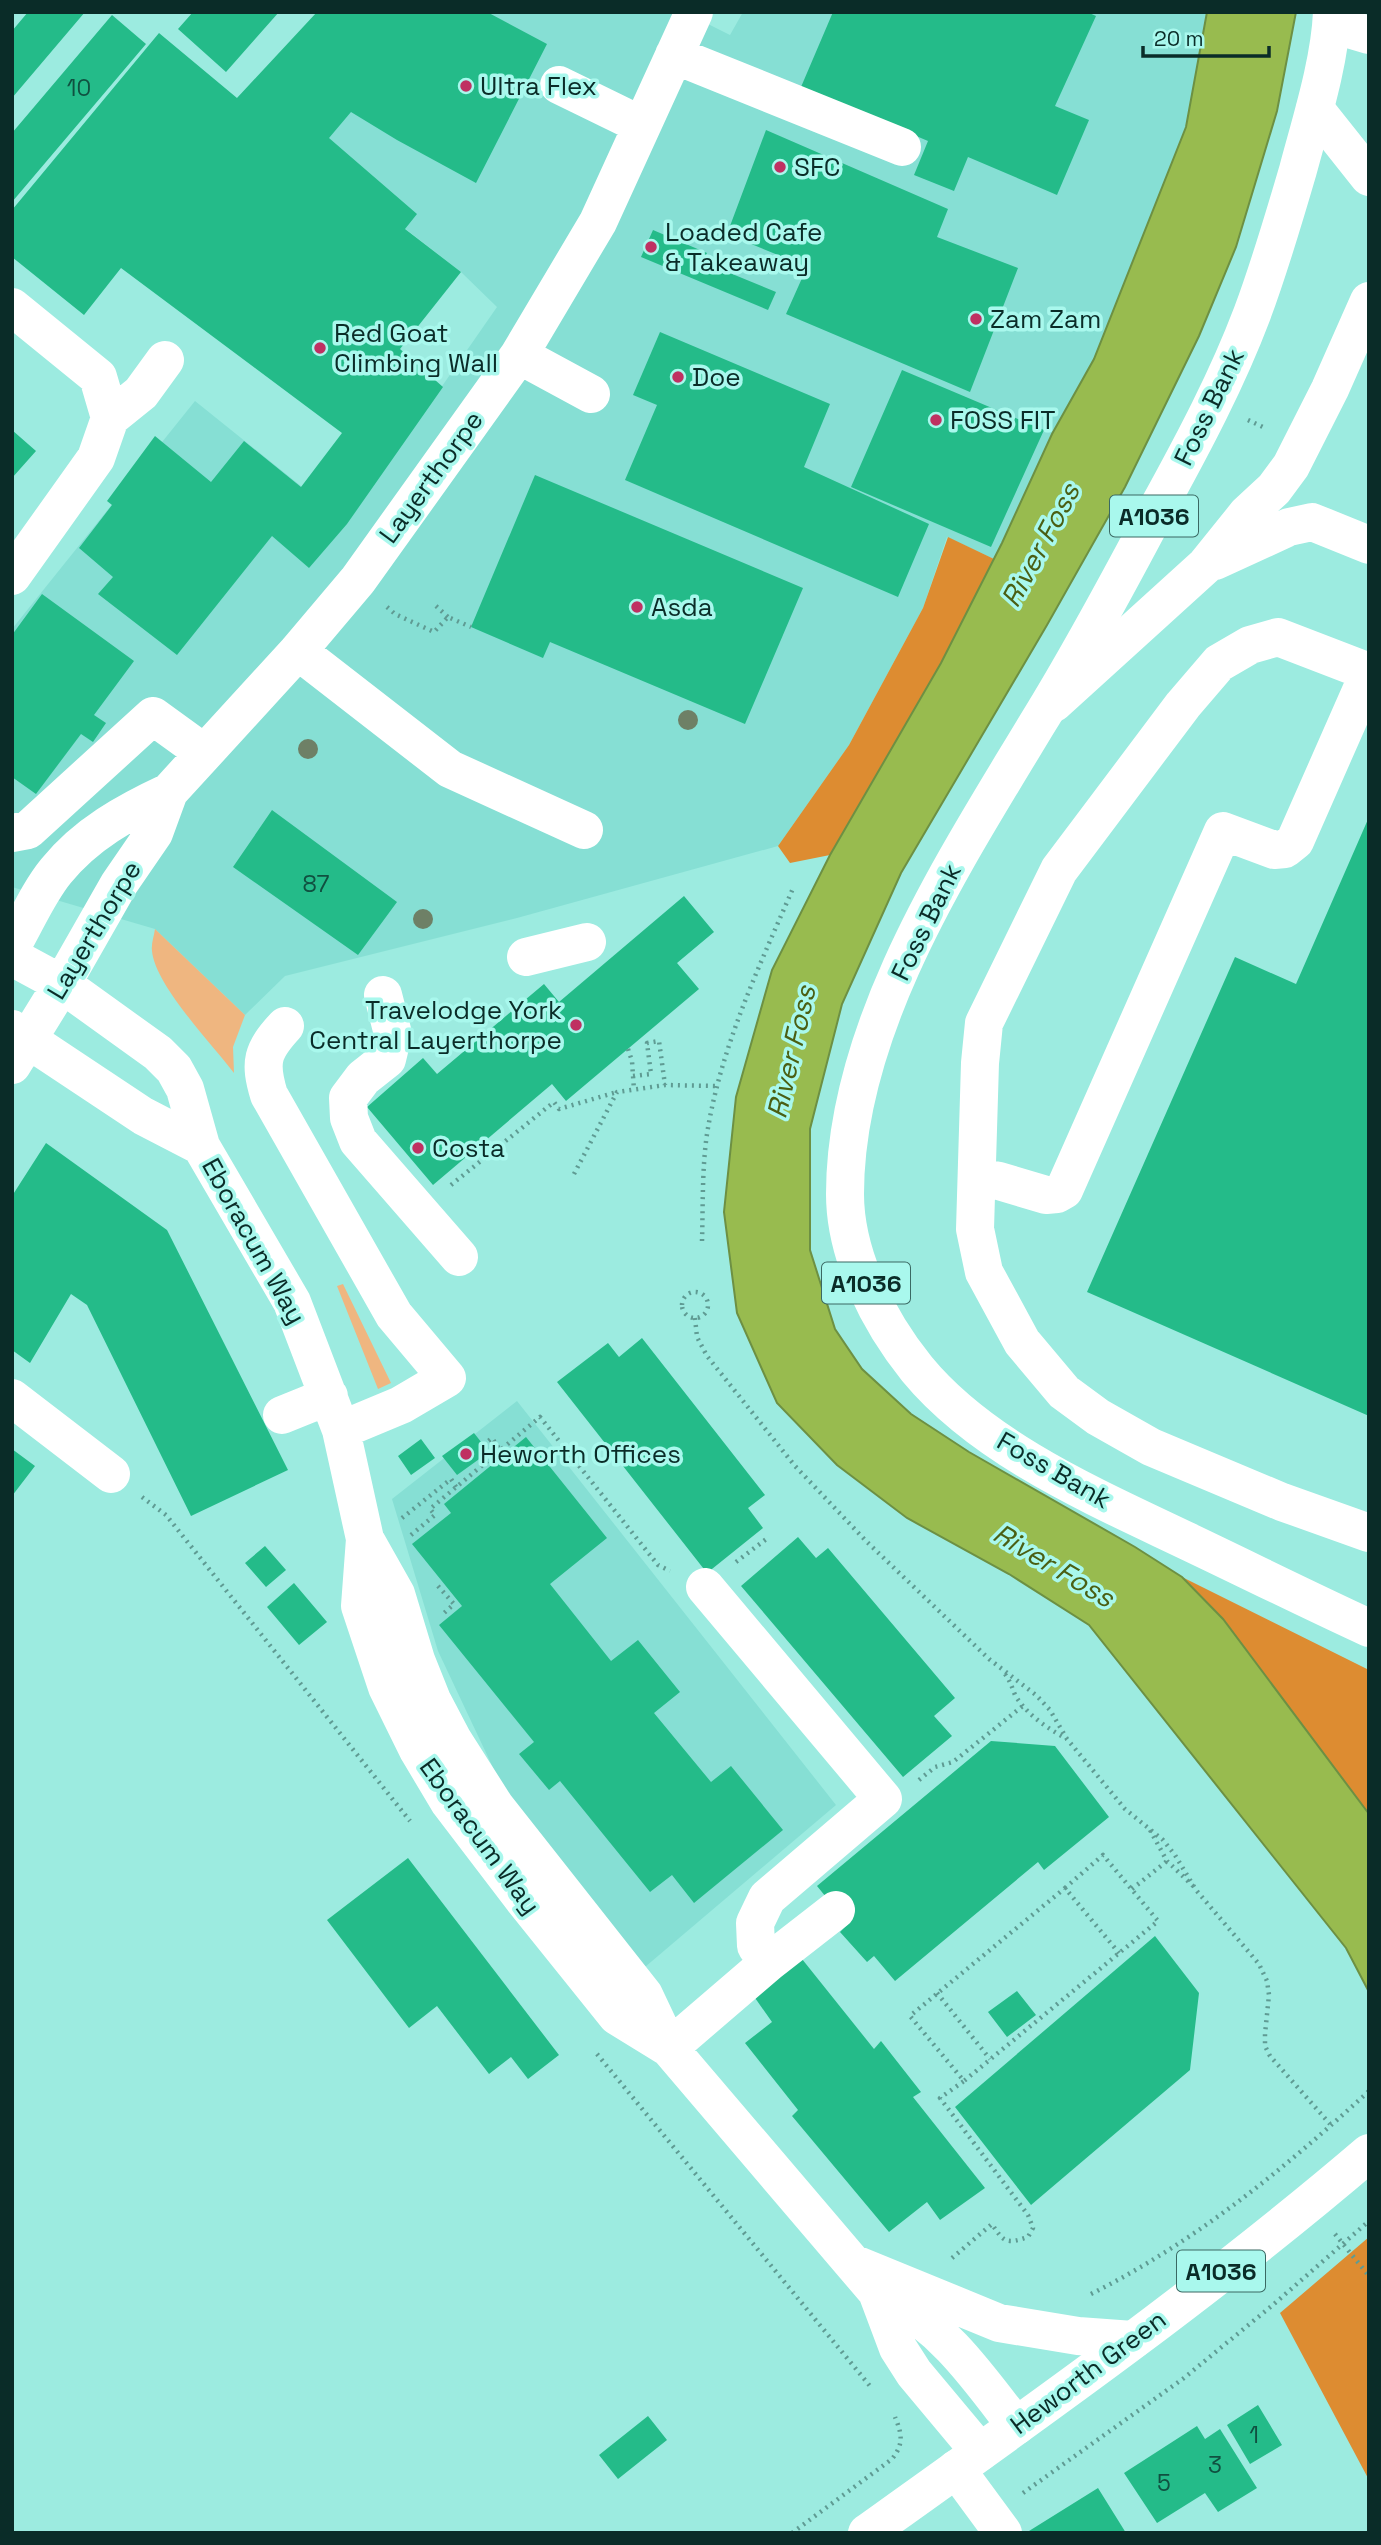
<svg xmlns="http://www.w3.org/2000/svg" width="1381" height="2545" font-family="'Space Grotesk',sans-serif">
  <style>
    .built { fill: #86dfd4 }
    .green { fill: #efb680 }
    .forest { fill: #dd8c31 }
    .water { fill: #98bb4f; stroke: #6d9043; stroke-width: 2 }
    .building { fill: #24bb89 }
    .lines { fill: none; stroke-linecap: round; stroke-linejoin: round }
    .path { stroke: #5f9b93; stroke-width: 4.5; stroke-dasharray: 2 5; stroke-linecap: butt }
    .minor { stroke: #fff; stroke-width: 38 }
    .major { stroke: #fff; stroke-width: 38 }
    .tree { fill: #6e8066 }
    .poi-dot { fill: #bf3162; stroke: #a9f8ed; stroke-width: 2.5 }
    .labels { text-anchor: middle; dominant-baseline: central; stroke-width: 7; stroke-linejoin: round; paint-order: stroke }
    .number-label { font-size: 23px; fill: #105040 }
    .shield { fill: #a9f8ed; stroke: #3a6963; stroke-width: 2 }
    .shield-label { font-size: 24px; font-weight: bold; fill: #0a2c28 }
    .poi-label { font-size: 26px; fill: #0a2c28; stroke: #a9f8ed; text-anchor: start }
    .street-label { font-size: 26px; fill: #0a2c28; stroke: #a9f8ed }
    .water-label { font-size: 28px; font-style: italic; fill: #4a5f13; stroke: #a9f8ed }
  </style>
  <rect width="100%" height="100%" fill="#9cebe0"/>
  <path class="built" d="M322 12H684L730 35 743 12H1207L1186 127 1094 359 1052 434 994 559 947 537 923 608 849 745 778 846 517 918 285 976 245 1015 155 929 12 887V629L195 401 347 523 497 307 461 272 237 98Z
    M517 1401 836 1805 645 1967 513 1810 438 1651 392 1499Z"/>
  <path class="green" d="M155 929 245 1015 233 1047 234 1073C212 1044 155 985 152 951 151 944 154 936 155 929Z
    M343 1284 391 1383 378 1389 337 1286Z"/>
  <path class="forest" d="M948 537 994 559 941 663 830 855 790 863 778 846 849 745 923 608Z
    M1182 1577 1369 1670V1814L1223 1619Z
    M1369 2237V2480L1280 2313Z"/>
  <path class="water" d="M1207 12H1296L1277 111 1236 247 1199 336 1125 487 1047 625 901 873 842 1004 810 1129V1250L835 1329 862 1369 911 1414 969 1452 1135 1547 1182 1577 1223 1619 1369 1814V1992L1346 1948 1089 1625 1009 1574 907 1518 837 1465 777 1403 737 1313 724 1212 736 1097 772 970 830 855 941 663 1002 543 1052 434 1094 359 1186 127Z"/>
  <path class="building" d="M28 12H85L12 98V31Z
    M193 12H279L226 72 178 29Z
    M317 12H487L547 44 476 183 397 140 351 112 329 138 417 214 405 229 461 272 400 349 443 387 347 524 309 568 272 536 177 655 98 594 113 577 79 548 112 505 107 501 155 436 211 482 244 441 301 487 342 433 121 268 84 315 12 257V210L159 33 237 98Z
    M833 12H1087L1096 16 1055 106 1089 120 1057 195 968 157 954 191 914 175 928 141 801 87Z
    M112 15 146 44 12 202V133Z
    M766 130 948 209 937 237 1018 268 970 392 786 314 807 267 727 234Z
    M653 230 707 253 703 262 776 292 768 310 641 257Z
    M660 332 830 404 804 467 929 524 898 597 625 480 657 405 633 395Z
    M902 370 1044 430 991 547 851 487Z
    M12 430 36 451 12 478Z
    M535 475 803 588 745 724 550 642 543 658 471 627Z
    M42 594 134 661 94 715 106 723 93 742 81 734 36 794 12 777V635Z
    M272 810 397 902 358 955 233 867Z
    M1369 817V1416L1087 1292 1235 957 1296 984Z
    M684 896 714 932 677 963 699 989 566 1101 552 1084 433 1185 367 1107 423 1058 437 1074 544 984 559 1002Z
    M46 1143 167 1230 288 1470 191 1516 87 1305 71 1294 30 1363 12 1350V1196Z
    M642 1338 765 1495 748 1508 763 1528 707 1573 557 1382 608 1343 619 1357Z
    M474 1433 489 1452 457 1475 442 1456Z
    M526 1437 607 1538 550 1584 611 1661 638 1640 680 1692 654 1713 711 1782 731 1766 783 1830 694 1903 672 1875 650 1892 560 1781 549 1790 519 1754 534 1742 439 1625 462 1606 412 1544 451 1513 444 1504Z
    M421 1439 435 1458 411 1475 398 1456Z
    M12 1449 35 1466 12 1496Z
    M798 1537 816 1558 828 1548 955 1698 934 1716 952 1736 903 1777 741 1586Z
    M265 1546 286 1570 266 1587 245 1563Z
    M294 1583 327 1622 299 1645 267 1607Z
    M991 1741 1055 1746 1109 1817 1044 1870 1038 1862 895 1981 874 1956 867 1962 840 1932 848 1924 817 1886Z
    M408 1858 559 2055 528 2079 511 2057 489 2074 437 2006 409 2028 327 1920Z
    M1155 1936 1199 1993 1190 2070 1031 2205 955 2107Z
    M802 1959 874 2049 881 2041 921 2092 913 2097 985 2188 940 2220 927 2202 889 2232 792 2116 798 2110 745 2043 772 2022 753 1995Z
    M1017 1991 1036 2015 1007 2037 988 2012Z
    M1258 2405 1282 2445 1250 2464 1227 2425Z
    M648 2416 667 2440 618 2479 599 2455Z
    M1197 2426 1205 2439 1220 2429 1257 2488 1218 2512 1205 2493 1157 2523 1124 2473Z
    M1098 2488 1126 2533H1031L1029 2531Z"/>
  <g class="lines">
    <path class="path" d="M1248 420 1265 428
      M436 606 448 617
      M387 607 395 614 434 632 448 617 471 627
      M628 1049 632 1061 634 1090
      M633 1076 651 1074 647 1043 659 1041 665 1085
      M574 1174 617 1092 665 1085 718 1086
      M451 1185 554 1102 559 1109 617 1092
      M702 1241C703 1206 702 1168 707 1134 721 1046 759 967 794 886
      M682 1305a13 13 0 1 1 26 0a13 13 0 1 1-26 0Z
      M695 1318 697 1337 707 1356 795 1466 866 1541 989 1659 1036 1695 1050 1710 1067 1739 1125 1809 1163 1840 1175 1855 1196 1890 1259 1964 1267 1981 1269 1995 1265 2034V2046L1270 2056 1330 2124
      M483 1445 492 1438 500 1450
      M142 1497 166 1515 410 1821
      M402 1518 451 1479 456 1487
      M411 1535 435 1515 430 1509 540 1417 658 1565 670 1571
      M736 1562 769 1537
      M438 1586 454 1604 444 1613
      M1005 1674C1010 1681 1012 1687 1015 1695 1027 1715 1047 1728 1067 1739
      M919 1780 935 1767 953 1762 1024 1705
      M1150 1830 1167 1861 1193 1886
      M1065 1888 1103 1855 1158 1921 964 2081 910 2016 1065 1888 1119 1953
      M1132 1889 1167 1861
      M937 1993 990 2059
      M597 2054 870 2386
      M1335 2234 1369 2276
      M952 2258 992 2224C1004 2243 1007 2244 1028 2237L1033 2228 1028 2215 940 2098 964 2081
      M1091 2294C1195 2242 1283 2170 1369 2091
      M1023 2493 1184 2378 1274 2304 1369 2221
      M792 2533 892 2459C904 2444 902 2434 895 2417"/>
    <path class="minor" d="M1332 24 1369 35
      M674 55 902 147
      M559 85 641 125
      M1315 109 1369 177
      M12 307 98 377 110 418 96 458 12 576
      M519 355 591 394
      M110 418 141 393 165 360
      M1215 561 1289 527 1312 522 1369 545
      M298 651 450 769 584 830
      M1369 672 1278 637 1250 645 1219 663 1183 705 1059 870 984 1023 980 1063 975 1229 984 1272 1022 1342 1064 1392 1098 1417 1151 1447 1282 1502 1369 1533
      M1054 703 1206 565 1247 514 1274 489 1291 466 1330 389 1369 301
      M12 833 28 830 153 716 204 753
      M12 946C26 922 38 893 56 871 86 834 126 812 169 792
      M12 957 62 984 158 1053 174 1069 185 1089 201 1146 292 1302 341 1430 365 1539 360 1606 387 1687 418 1750 449 1802 523 1899 617 2016 669 2048
      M526 957 587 942
      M383 995 393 1034 387 1059 363 1078 348 1098 349 1118 358 1141 459 1257
      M285 1026C262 1051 259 1062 269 1095L394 1315 447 1378 401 1405 341 1430
      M12 1029 143 1116 201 1146
      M12 1065 62 984 119 884 154 833 169 792 298 651 358 580 519 355 598 222 694 12
      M977 1177 999 1181 1046 1195 1057 1194 1064 1190 1223 831 1274 850 1285 849 1295 841 1369 673
      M12 1398 111 1474
      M282 1415 329 1396
      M365 1539 396 1594 416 1660 432 1700 453 1740 495 1806 644 1995 669 2048 877 2292 898 2348 914 2373 980 2452
      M768 1963 836 1910
      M669 2048 768 1963 756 1946 755 1923 767 1898 883 1799 705 1587
      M855 2264 999 2323 1078 2336 1133 2340
      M888 2298C945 2328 978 2377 1016 2426
      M956 2469 1003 2533"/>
    <path class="major" d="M1332 12C1330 62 1311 121 1298 170 1284 218 1270 266 1252 314 1227 380 1194 442 1160 504 1121 578 1081 653 1037 724 954 862 845 1027 845 1194 845 1256 879 1322 917 1369 983 1449 1095 1497 1187 1541 1248 1570 1308 1600 1369 1628
      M867 2533C1038 2411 1210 2289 1369 2153"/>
  </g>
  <g class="tree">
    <circle cx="688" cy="720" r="10"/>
    <circle cx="308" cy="749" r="10"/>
    <circle cx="423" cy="919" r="10"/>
  </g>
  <g class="poi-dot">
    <circle cx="466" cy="86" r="7"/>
    <circle cx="780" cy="167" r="7"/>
    <circle cx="651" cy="247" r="7"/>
    <circle cx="976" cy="319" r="7"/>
    <circle cx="320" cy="348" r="7"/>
    <circle cx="678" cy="377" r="7"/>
    <circle cx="936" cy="420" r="7"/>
    <circle cx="637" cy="607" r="7"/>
    <circle cx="576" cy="1025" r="7"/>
    <circle cx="418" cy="1148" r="7"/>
    <circle cx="466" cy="1454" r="7"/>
  </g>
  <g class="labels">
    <g class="number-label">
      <text x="79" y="88">10</text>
      <text x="316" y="884">87</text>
      <text x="1254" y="2435">1</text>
      <text x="1215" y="2465">3</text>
      <text x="1164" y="2483">5</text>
    </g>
    <g class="shield">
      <rect x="1110" y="495.5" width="88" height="41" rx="5"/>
      <rect x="822" y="1262.5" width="88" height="41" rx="5"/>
      <rect x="1177" y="2250.5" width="88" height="41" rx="5"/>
    </g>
    <g class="shield-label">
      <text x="1154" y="516">A1036</text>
      <text x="866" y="1283">A1036</text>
      <text x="1221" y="2271">A1036</text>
    </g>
    <g class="poi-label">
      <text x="480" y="86">Ultra Flex</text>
      <text x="794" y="167">SFC</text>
      <text x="665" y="232">Loaded Cafe<tspan x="665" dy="30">&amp; Takeaway</tspan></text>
      <text x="990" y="319">Zam Zam</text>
      <text x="334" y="333">Red Goat<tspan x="334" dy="30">Climbing Wall</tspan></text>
      <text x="692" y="377">Doe</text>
      <text x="950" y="420">FOSS FIT</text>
      <text x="651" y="607">Asda</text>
      <text x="562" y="1010" text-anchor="end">Travelodge York<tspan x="562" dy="30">Central Layerthorpe</tspan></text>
      <text x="432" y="1148">Costa</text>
      <text x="480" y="1454">Heworth Offices</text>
    </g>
    <g class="street-label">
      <text transform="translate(1209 407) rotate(-64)">Foss Bank</text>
      <text transform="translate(431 477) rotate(-54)">Layerthorpe</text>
      <text transform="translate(926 922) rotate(-64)">Foss Bank</text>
      <text transform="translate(94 930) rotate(-59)">Layerthorpe</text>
      <text transform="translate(254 1241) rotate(61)">Eboracum Way</text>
      <text transform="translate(1054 1470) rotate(30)">Foss Bank</text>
      <text transform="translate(480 1836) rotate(54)">Eboracum Way</text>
      <text transform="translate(1088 2372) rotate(-37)">Heworth Green</text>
    </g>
    <g class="water-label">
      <text transform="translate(1040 545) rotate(-62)">River Foss</text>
      <text transform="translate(791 1052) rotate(-77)">River Foss</text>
      <text transform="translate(1054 1565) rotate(31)">River Foss</text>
    </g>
  </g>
  <rect width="1381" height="2545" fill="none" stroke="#0a2c28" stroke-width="28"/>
  <path d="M1143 46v10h126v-10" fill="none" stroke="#0a2c28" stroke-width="3.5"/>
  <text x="1154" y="46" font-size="21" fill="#0a2c28" stroke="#a9f8ed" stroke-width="5" paint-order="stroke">20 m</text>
</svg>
